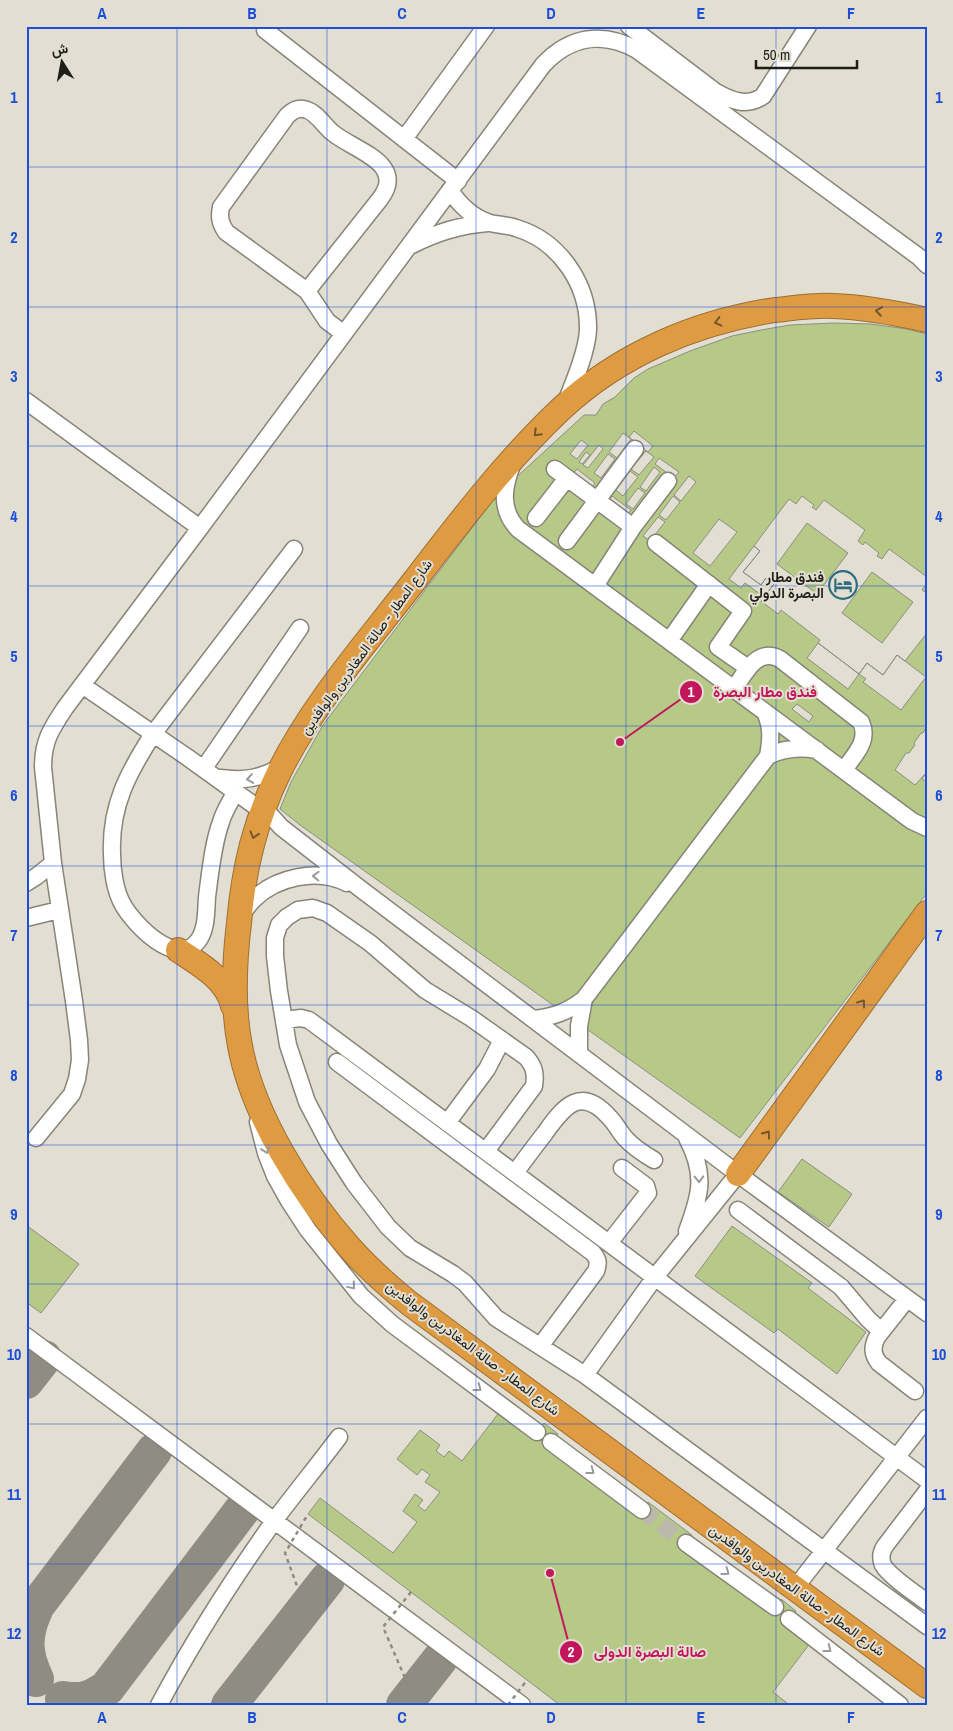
<svg xmlns="http://www.w3.org/2000/svg" width="953" height="1731" font-family="'Archivo Narrow',Vazirmatn,sans-serif">
  <style>
    .lines { fill: none; stroke-linecap: round; stroke-linejoin: round }
    .taxiway { stroke: #8e8c83; stroke-width: 36 }
    .building { fill: #b6c986; stroke: #8b8f83; fill-rule: evenodd }
    .minor-tunnel { stroke: #bbb8ad; stroke-width: 16; stroke-dasharray: 16 8; stroke-linecap: butt }
    .minor-casing { stroke: #878478; stroke-width: 19 }
    .highway-casing { stroke: #9c6f34; stroke-width: 26 }
    .minor { stroke: #fff; stroke-width: 16 }
    .highway { stroke: #df9b42; stroke-width: 24 }
    .path-bridge { stroke: #8d8b82; stroke-width: 2.5; stroke-dasharray: 4 4; stroke-linecap: butt }
    .oneway { stroke: #75562b }
    .oneway2 { stroke: #9a9a98 }
    .grid { fill: none; stroke: #1d4ed8; stroke-width: 1; stroke-opacity: 0.55 }
    .labels { text-anchor: middle; dominant-baseline: central; stroke-width: 4; stroke-linejoin: round; paint-order: stroke }
    .poi-label { font-size: 14px; font-weight: bold; fill: #1f1e19; stroke: #e2dfd2; text-anchor: end }
    .street-label { font-size: 14px; fill: #1f1e19; stroke: #e2dfd2 }
    .leader { fill: none; stroke: #c2185b; stroke-width: 2 }
    .callout-dot { fill: #c2185b; stroke: #e2dfd2; stroke-width: 2 }
    .mark-label { font-size: 15px; text-anchor: middle; font-weight: bold; fill: #fff }
    .callout-label { font-size: 15px; text-anchor: middle; font-weight: bold; fill: #c2185b; stroke: #e2dfd2; stroke-width: 4; stroke-linejoin: round; paint-order: stroke }
    .neatline { fill: none; stroke: #1d4ed8; stroke-width: 2 }
    .grid-label { font-size: 16px; text-anchor: middle; font-weight: bold; fill: #1d4ed8 }
  </style>
  <rect width="100%" height="100%" fill="#e2dfd2"/>
  <g class="lines">
    <path class="taxiway" d="M26 1381 44 1358
      M35 1610C23 1636 24 1654 36 1679
      M26 1620 154 1451
      M63 1699C83 1702 90 1699 107 1688L242 1510
      M229 1705 327 1580
      M404 1705 440 1659"/>
  </g>
  <path class="building" d="M833 323 871 324 907 329 927 334V893L740 1138 300 825 280 809 291 782 323 725 496 496 584 415H596L603 404 615 397 634 378 648 369 690 351 732 336 761 330 790 325Z
    M634 431 653 446 648 452 629 437Z
    M623 433 631 439 617 458 609 452Z
    M581 440 588 445 577 459 570 454Z
    M599 445 603 449 588 468 583 465Z
    M646 451 654 457 639 475 631 469Z
    M586 452 590 455 582 464 579 462Z
    M608 454 615 459 601 478 594 473Z
    M659 458 679 472 674 478 655 464Z
    M654 467 660 472 646 491 640 487Z
    M577 469 595 483 590 490 571 476Z
    M630 471 638 477 623 496 616 490Z
    M689 476 696 482 681 501 674 495Z
    M638 488 645 493 633 509 626 504Z
    M612 496 631 510 626 517 607 503Z
    M673 496 680 502 666 520 659 515Z
    M802 496 814 505 812 507 816 510 824 500 865 530 858 541 863 545 865 542 879 553 877 556 882 559 889 549 927 577V583L922 590 927 593V633L905 661 897 655 883 675 867 663 859 674 818 643 820 640 781 610 778 614 761 601 774 584 766 578 761 585 743 572 760 551 754 546 789 499 796 504ZM807 523 848 553 817 594 777 564ZM872 572 913 602 882 643 842 613Z
    M658 517 665 522 650 541 643 536Z
    M719 519 737 532 710 566 693 553Z
    M754 546 760 551 743 572 761 585 766 578 774 584 764 597 745 583 741 588 729 579Z
    M818 643 859 674 848 689 807 658Z
    M897 655 926 677 901 710 863 682 866 679 859 674 867 663 883 675Z
    M797 704 813 716 809 722 792 709Z
    M926 728 927 772 915 785 895 770 906 753H909L915 745 914 743 921 733H923Z
    M927 772V782L922 779Z
    M802 1159 852 1194 829 1227 778 1192Z
    M26 1225 79 1264 41 1313 26 1302Z
    M732 1226 812 1283 808 1288 866 1332 837 1374 778 1329 774 1333 695 1276Z
    M501 1410 535 1434 544 1423 558 1434 551 1442 642 1510 648 1502 692 1535 683 1548 765 1611 768 1608 772 1611 781 1599 796 1611 786 1624 811 1642 773 1692 787 1703 786 1705H560L308 1514 320 1498 393 1553 417 1522 403 1511 415 1494 423 1500 418 1506 425 1511 440 1492 425 1482 430 1475 422 1469 417 1475 397 1459 420 1430 440 1445 436 1451 444 1457 449 1451 462 1461Z"/>
  <g class="lines">
    <path class="minor-tunnel" d="M642 1510 686 1543"/>
    <defs>
      <path id="minor" d="M629 26 716 92C732 101 747 107 763 96L808 26
        M265 30 458 181
        M404 139 486 26
        M450 190C460 206 472 217 490 223 499 225 508 225 516 228 560 241 589 285 588 330 587 351 574 382 566 402
        M412 245C437 232 460 225 488 223
        M307 291 380 199C407 163 355 151 333 133 325 127 317 113 307 110 299 107 293 110 287 116L221 207C219 217 220 223 226 232L307 291 327 321 344 334
        M26 401 200 528
        M512 465C503 488 500 510 518 529L912 821 927 828
        M555 469 633 527 668 481
        M536 518 567 478
        M567 541 635 449
        M656 543 743 611 718 647 748 668
        M595 586 633 527
        M669 641 709 584
        M82 685 187 757 262 811
        M734 689C745 673 757 647 780 659L861 722C870 741 854 755 844 770
        M768 756C784 748 800 747 817 750
        M204 768 300 628
        M220 778C243 781 261 779 282 766
        M236 791C231 801 224 811 221 822 213 843 210 874 207 897 206 911 207 929 198 941 176 969 134 924 123 905 115 891 112 870 112 854 110 806 128 773 153 734L294 549
        M264 808 281 827 362 890 738 1174 927 1313
        M26 883 37 876 53 863
        M241 915C245 910 249 904 253 900 276 877 317 868 347 883
        M26 918 59 910
        M533 1019C553 1017 568 1012 584 999L768 756C771 740 772 727 765 712
        M284 1020 301 1018 309 1020 927 1480
        M579 1054V1026L584 999
        M337 1062 593 1253C598 1259 599 1263 596 1271L541 1345
        M258 1122 266 1153 275 1176 289 1201 308 1230 361 1296 392 1324 537 1432
        M447 1123 487 1069 502 1040
        M36 1138 72 1094 77 1079 80 1060 79 1040 74 1001 53 863 43 767C43 741 51 729 65 708L200 528 543 65C570 36 603 31 637 50L919 257 927 265
        M486 1151 534 1086C536 1073 534 1066 526 1057L471 1018 425 990 370 943 327 913 313 908 298 910 287 917 279 925 275 938V956L279 991 288 1045 307 1102 329 1144 354 1183 388 1227 410 1248 453 1274 465 1283 496 1318 585 1375 927 1626
        M515 1173C525 1159 535 1146 545 1133 564 1106 581 1085 610 1118 616 1124 620 1133 626 1139 634 1148 644 1154 654 1160
        M738 1210 841 1287 868 1319 881 1331
        M687 1231C701 1194 706 1174 687 1138
        M609 1243 648 1193 646 1186 622 1168
        M907 1299 877 1337C872 1347 872 1354 879 1363L915 1391
        M26 1336 522 1705
        M585 1375 655 1277 738 1174
        M551 1442 642 1510
        M927 1491 885 1546C881 1552 880 1558 883 1565 889 1576 916 1594 927 1602
        M686 1543 775 1607
        M795 1588 927 1418
        M789 1619 900 1705
        M159 1705C193 1641 232 1580 274 1521 295 1493 318 1465 339 1437"/>
      <path id="highway" d="M927 320C896 313 865 307 833 306 814 305 794 308 775 310 696 322 620 354 561 409 506 461 461 520 415 580 369 640 314 702 280 770 255 821 244 867 239 923 234 964 232 1005 240 1046 253 1116 303 1195 350 1248 368 1268 388 1286 409 1303L927 1686
        M178 950C199 964 227 979 233 1006
        M738 1174 927 913"/>
    </defs>
    <use href="#minor" class="minor-casing"/>
    <use href="#highway" class="highway-casing"/>
    <use href="#minor" class="minor"/>
    <use href="#highway" class="highway"/>
    <path class="path-bridge" d="M411 1592 383 1627 412 1694
      M305 1608 285 1553 308 1514
      M508 1705 527 1680"/>
  </g>
  <defs><path id="oneway-chevron" d="M-2-3.5L2.5 0L-2 3.5" fill="none" stroke-width="1.6" stroke-linecap="round" stroke-linejoin="round" transform="scale(1.25)"/></defs>
  <g class="oneway">
    <use href="#oneway-chevron" transform="translate(879 311) rotate(-171)"/>
    <use href="#oneway-chevron" transform="translate(718 322) rotate(166)"/>
    <use href="#oneway-chevron" transform="translate(537 433) rotate(135)"/>
    <use href="#oneway-chevron" transform="translate(254 835) rotate(107)"/>
    <use href="#oneway-chevron" transform="translate(862 1003) rotate(-54)"/>
    <use href="#oneway-chevron" transform="translate(767 1134) rotate(-54)"/>
  </g>
  <g class="oneway2">
    <use href="#oneway-chevron" transform="translate(250 779) rotate(171)"/>
    <use href="#oneway-chevron" transform="translate(316 876) rotate(-178)"/>
    <use href="#oneway-chevron" transform="translate(266 1150) rotate(71)"/>
    <use href="#oneway-chevron" transform="translate(699 1179) rotate(89)"/>
    <use href="#oneway-chevron" transform="translate(352 1286) rotate(50)"/>
    <use href="#oneway-chevron" transform="translate(478 1388) rotate(37)"/>
    <use href="#oneway-chevron" transform="translate(591 1471) rotate(37)"/>
    <use href="#oneway-chevron" transform="translate(726 1572) rotate(36)"/>
    <use href="#oneway-chevron" transform="translate(828 1649) rotate(38)"/>
  </g>
  <path class="grid" d="M177 26V1705M327 26V1705M476 26V1705M626 26V1705M776 26V1705M26 167H927M26 307H927M26 446H927M26 586H927M26 726H927M26 866H927M26 1005H927M26 1145H927M26 1284H927M26 1424H927M26 1564H927"/>
  <defs>
    <symbol id="hotel-ring" viewBox="-11 -11 22 22"><circle r="9.5" fill="#e2dfd2" stroke="#2d6c81" stroke-width="1.5"/><path d="M-6-4.5h1.5V1H6V5H4.5V3h-9V5H-6ZM-4 0a1.8 1.8 0 1 1 3.6 0ZM.5 0V-2.5h3Q6-2.5 6 0Z" fill="#2d6c81"/></symbol>
  </defs>
  <g fill-rule="evenodd">
    <use href="#hotel-ring" x="827" y="569" width="32" height="32"/>
  </g>
  <g class="labels">
    <g class="poi-label">
      <text x="824" y="577">فندق مطار<tspan x="824" dy="16">البصرة الدولي</tspan></text>
    </g>
    <g class="street-label">
      <text transform="translate(366 647) rotate(-54)">شارع المطار - صالة المغادرين والوافدين</text>
      <text transform="translate(473 1348) rotate(37)">شارع المطار - صالة المغادرين والوافدين</text>
      <text transform="translate(797 1590) rotate(36)">شارع المطار - صالة المغادرين والوافدين</text>
    </g>
  </g>
  <path class="leader" d="M620 742L691 692M550 1573L571 1652"/>
  <g class="callout-dot">
    <circle cx="620" cy="742" r="5"/>
    <circle cx="550" cy="1573" r="5"/>
    <circle cx="691" cy="692" r="12"/>
    <circle cx="571" cy="1652" r="12"/>
  </g>
  <g class="mark-label">
    <text x="691" y="697">1</text>
    <text x="571" y="1657">2</text>
  </g>
  <g class="callout-label">
    <text x="765" y="697">فندق مطار البصرة</text>
    <text x="650" y="1657">صالة البصرة الدولى</text>
  </g>
  <rect width="953" height="1731" fill="none" stroke="#e2dfd2" stroke-width="55"/>
  <g transform="translate(62 62) rotate(349)" stroke="#e2dfd2" stroke-width="4" paint-order="stroke">
  <path d="M0-4L9 19L0 12L-9 19Z" fill="#1f1e19"/>
  <text y="-8" font-size="14" font-weight="bold" text-anchor="middle" fill="#1f1e19">ش</text>
  </g>
  <path d="M756 60v8h101v-8" fill="none" stroke="#1f1e19" stroke-width="2.5"/>
  <text x="763" y="60" font-size="15" fill="#1f1e19" stroke="#e2dfd2" stroke-width="4" paint-order="stroke">50 m</text>
  <rect x="28" y="28" width="898" height="1676" class="neatline"/>
  <g class="grid-label">
    <text x="102" y="19">A</text>
    <text x="252" y="19">B</text>
    <text x="402" y="19">C</text>
    <text x="551" y="19">D</text>
    <text x="701" y="19">E</text>
    <text x="851" y="19">F</text>
    <text x="14" y="103">1</text>
    <text x="939" y="103">1</text>
    <text x="14" y="243">2</text>
    <text x="939" y="243">2</text>
    <text x="14" y="382">3</text>
    <text x="939" y="382">3</text>
    <text x="14" y="522">4</text>
    <text x="939" y="522">4</text>
    <text x="14" y="662">5</text>
    <text x="939" y="662">5</text>
    <text x="14" y="801">6</text>
    <text x="939" y="801">6</text>
    <text x="14" y="941">7</text>
    <text x="939" y="941">7</text>
    <text x="14" y="1081">8</text>
    <text x="939" y="1081">8</text>
    <text x="14" y="1220">9</text>
    <text x="939" y="1220">9</text>
    <text x="14" y="1360">10</text>
    <text x="939" y="1360">10</text>
    <text x="14" y="1500">11</text>
    <text x="939" y="1500">11</text>
    <text x="14" y="1639">12</text>
    <text x="939" y="1639">12</text>
    <text x="102" y="1723">A</text>
    <text x="252" y="1723">B</text>
    <text x="402" y="1723">C</text>
    <text x="551" y="1723">D</text>
    <text x="701" y="1723">E</text>
    <text x="851" y="1723">F</text>
  </g>
</svg>
